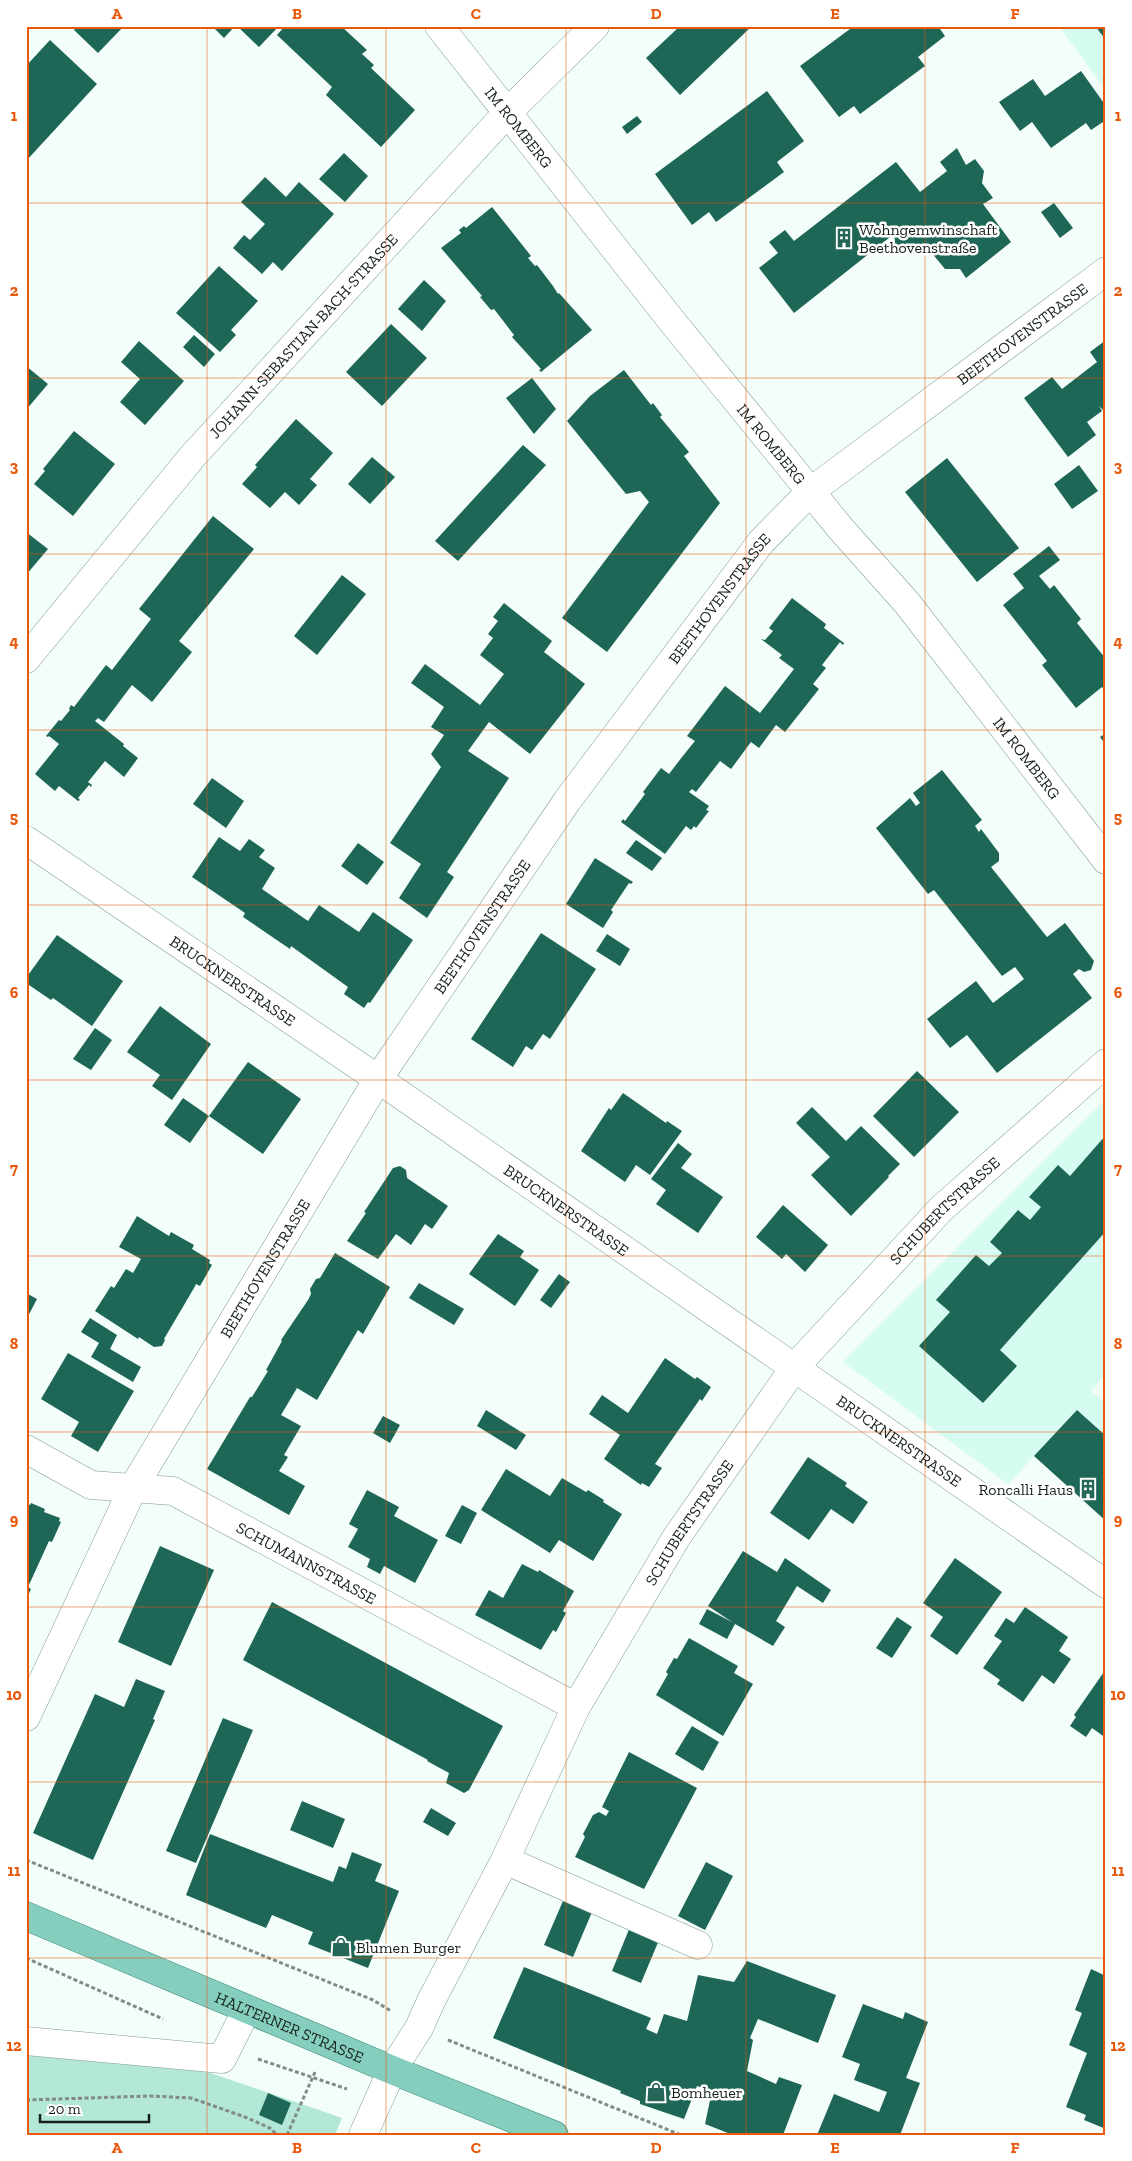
<svg xmlns="http://www.w3.org/2000/svg" width="1132" height="2161" font-family="'Zilla Slab',serif">
  <style>
    .built { fill: #d6fcf1 }
    .green { fill: #b3e7d8 }
    .building { fill: #1e6656 }
    .lines { fill: none; stroke-linecap: round; stroke-linejoin: round }
    .minor-casing { stroke: #829c95; stroke-width: 29 }
    .major-casing { stroke: #2a7c6a; stroke-width: 29 }
    .path { stroke: #818b88; stroke-width: 3; stroke-dasharray: 4 2.5; stroke-linecap: butt }
    .minor { stroke: #fff; stroke-width: 28 }
    .major { stroke: #85cebe; stroke-width: 28 }
    .grid { fill: none; stroke: #e8590c; stroke-width: 1; stroke-opacity: 0.55 }
    .labels { text-anchor: middle; dominant-baseline: central; stroke-width: 5; stroke-linejoin: round; paint-order: stroke }
    .street-label { font-size: 16px; fill: #17211e; stroke: #fff }
    .poi-label { font-size: 16px; fill: #17211e; stroke: #fff; text-anchor: start }
    .neatline { fill: none; stroke: #e8590c; stroke-width: 2 }
    .grid-label { font-size: 16px; text-anchor: middle; font-weight: bold; fill: #e8590c }
  </style>
  <rect width="100%" height="100%" fill="#f3fefb"/>
  <path class="built" d="M1059 26H1106V91Z
    M1106 1099V1374L1091 1391 1106 1403V1432L1104 1434 1077 1410 1008 1484 843 1362Z"/>
  <path class="green" d="M26 2048 196 2068 342 2118 335 2135H26Z"/>
  <path class="building" d="M77 26H124L98 53 74 30Z
    M212 26H235L224 38Z
    M237 26H279L259 47Z
    M285 26H341L367 50 362 54 374 65 371 68 415 110 381 147 326 95 332 87 277 35Z
    M680 26H752L680 95 646 58Z
    M854 26H938L945 36 918 57 925 66 860 114 854 106 839 117 800 66Z
    M1095 26H1106V40Z
    M50 40 97 84 26 161V66Z
    M1081 71 1106 106V120L1091 130 1086 123 1051 148 1032 122 1020 131 999 102 1033 79 1045 96Z
    M767 91 804 141 777 162 784 172 716 222 709 212 692 225 655 174Z
    M637 116 642 122 627 134 622 127Z
    M957 148 966 165 975 159 984 171 982 183 993 198 983 204 1011 242 966 278 960 269H945L931 252 896 249 894 234 794 313 759 268 778 253 769 242 785 230 794 241 896 162 920 192 947 171 940 162Z
    M344 153 368 176 345 202 319 179Z
    M265 177 286 197 299 182 334 214 282 271 273 262 262 274 233 248 244 235 250 240 265 224 241 202Z
    M1054 203 1073 228 1060 238 1041 212Z
    M492 207 531 256 528 258 535 266 537 265 553 286 558 294 559 293 592 330 541 372 539 370 541 369 512 337 514 335 494 309 491 310 480 297 482 296 441 248 461 233 459 230 464 226 466 228Z
    M219 266 258 301 231 330 236 335 220 352 176 313Z
    M424 280 446 301 422 331 398 309Z
    M391 324 427 358 382 406 346 372Z
    M194 335 215 354 204 367 183 347Z
    M1106 340V408L1103 410 1099 406 1102 411 1087 422 1096 435 1068 457 1024 398 1052 377 1062 389 1097 362 1090 352Z
    M139 341 184 381 145 425 120 402 140 379 121 362Z
    M26 366 48 384 26 410Z
    M624 370 651 405 653 403 662 415 660 417 689 452 684 456 720 503 607 652 562 618 649 502 640 491 626 494 567 421 590 396Z
    M532 378 556 409 534 434 506 398Z
    M296 419 333 453 310 479 317 485 299 505 285 492 270 508 242 484 257 467 255 465Z
    M74 431 115 464 73 516 34 484 45 471 43 469Z
    M523 445 546 465 458 561 435 541Z
    M372 457 395 477 370 504 348 484Z
    M947 458 1019 548 977 582 905 492Z
    M1079 465 1098 491 1072 509 1054 484Z
    M213 516 254 549 179 641 192 652 152 702 132 685 104 722 98 718 95 721 124 744 123 746 138 758 124 777 105 761 88 782 92 785 91 787 89 785 78 798 80 800 78 801 59 786 55 791 35 774 59 744 49 736 48 737 46 736 59 720 61 721 70 710 69 709 71 705 74 707 106 665 112 670 151 619 139 609Z
    M26 532 48 549 26 575Z
    M1049 546 1060 560 1039 576 1050 589 1054 585 1081 619 1077 623 1106 659 1104 665 1106 668V692L1102 687 1076 708 1042 665 1047 661 1003 605 1024 588 1013 574Z
    M342 575 366 594 317 655 294 636Z
    M792 598 826 624 824 628 844 643 843 645 840 642 822 665 826 668 813 684 819 689 785 732 776 725 759 748 751 742 731 769 720 761 696 792 692 789 689 792 709 806 706 810 709 811 696 828 694 826 691 830 686 826 665 854 621 822 623 819 625 821 645 794 643 792 661 768 669 774 682 757 695 741 687 736 725 686 760 713 794 669 779 658 782 655 761 639 765 640 773 631 769 628Z
    M504 603 552 641 544 652 585 684 530 754 489 722 468 751 509 778 447 872 454 877 427 918 399 898 421 864 390 843 441 767 431 754 444 735 431 727 444 707 411 683 425 664 480 705 504 674 480 655 493 638 488 634 498 621 493 617Z
    M1106 733V745L1100 737Z
    M942 770 982 820 975 826 979 832 981 829 999 853V861L991 867 1047 937 1065 923 1094 961 1091 970 1084 972 1079 969 1073 974 1092 998 997 1073 967 1035 950 1048 927 1019 976 981 993 1003 1024 979 1015 967 1002 976 934 890 928 894 876 828 910 798 916 806 920 803 913 793Z
    M212 778 244 801 226 828 193 804Z
    M219 837 240 851 249 839 265 850 259 857 275 868 262 889 308 921 319 905 359 932 373 912 413 940 370 1003 368 1002 364 1008 344 994 348 987 291 946 290 949 243 917 245 913 192 877Z
    M636 840 662 858 652 871 626 853Z
    M358 843 384 862 367 885 341 866Z
    M595 858 633 882 631 884 629 883 611 910 613 912 603 928 566 904Z
    M541 933 596 969 550 1039 543 1034 532 1050 526 1046 513 1067 471 1039Z
    M607 934 630 949 620 966 596 951Z
    M57 935 123 981 92 1026 53 998 51 1000 26 983V978Z
    M160 1006 211 1044 172 1100 152 1086 160 1075 127 1052Z
    M95 1028 112 1040 91 1070 73 1059Z
    M248 1062 301 1099 263 1154 209 1116Z
    M917 1071 959 1112 914 1157 873 1116Z
    M623 1093 666 1123 667 1121 682 1131 650 1175 636 1165 625 1182 581 1151 609 1108 611 1110Z
    M183 1098 209 1116 190 1143 164 1125Z
    M812 1107 846 1141 861 1126 900 1164 888 1176 889 1177 851 1216 811 1175 830 1157 796 1123Z
    M1106 1135V1231L1000 1350 1017 1366 983 1403 919 1346 950 1312 936 1300 976 1255 989 1266 1002 1253 990 1242 1018 1210 1030 1220 1041 1207 1029 1197 1058 1165 1070 1176Z
    M678 1143 692 1154 681 1168 723 1197 698 1233 656 1204 666 1190 651 1179Z
    M400 1166 406 1170 407 1178 448 1206 432 1229 425 1224 411 1245 396 1234 378 1259 347 1241 366 1213 364 1212 393 1168Z
    M783 1205 828 1245 805 1272 786 1254 782 1259 756 1237Z
    M137 1216 169 1236 171 1232 194 1245 192 1249 210 1260 209 1263 212 1265 200 1286 196 1284 194 1288 164 1339 165 1340 162 1346 154 1347 139 1337 138 1339 95 1311 111 1286 114 1288 126 1269 133 1273 141 1259 119 1247Z
    M498 1234 524 1251 520 1257 539 1270 515 1306 469 1274Z
    M335 1253 390 1287 363 1334 358 1330 317 1400 297 1388 281 1415 301 1426 284 1455 288 1457 279 1471 305 1486 289 1515 207 1469 250 1397H252L268 1371 266 1370 282 1341 281 1340 308 1300 311 1294 310 1289 316 1279 320 1278Z
    M559 1274 570 1282 551 1308 540 1300Z
    M419 1283 464 1309 454 1325 409 1298Z
    M26 1293 37 1299 26 1320Z
    M90 1318 117 1335 110 1349 141 1367 133 1382 91 1357 99 1343 81 1332Z
    M68 1353 134 1391 98 1452 71 1436 79 1422 41 1399Z
    M665 1358 695 1379 697 1377 711 1387 702 1401 700 1399 655 1464 662 1468 649 1487 642 1483 641 1485 604 1459 620 1435 589 1414 602 1395 628 1413Z
    M486 1410 526 1435 516 1450 477 1426Z
    M1077 1410 1106 1436V1521L1034 1456Z
    M383 1416 400 1425 390 1443 373 1433Z
    M808 1457 847 1483 845 1486 868 1502 853 1524 831 1509 809 1540 770 1513Z
    M506 1469 550 1496 562 1478 586 1492 588 1490 604 1500 603 1502 622 1514 593 1561 559 1540 550 1553 481 1510Z
    M367 1490 399 1507 394 1516 438 1540 415 1583 384 1566 380 1574 367 1567 370 1559 348 1547 358 1529 349 1524Z
    M26 1503 30 1505 31 1503 45 1509 44 1512 60 1518 59 1521 61 1522 52 1542 49 1541 28 1587 31 1589 26 1600Z
    M462 1505 477 1513 461 1544 445 1536Z
    M160 1546 214 1570 171 1666 118 1642Z
    M743 1551 777 1572 785 1558 831 1590 823 1603 797 1586 776 1621 785 1627 773 1646 735 1624 727 1639 699 1624 707 1609 732 1622 708 1606Z
    M955 1558 1002 1592 957 1655 930 1636 943 1617 923 1603Z
    M522 1564 538 1572 539 1570 574 1591 563 1611 566 1613 556 1632 553 1630 541 1650 475 1615 489 1590 503 1598Z
    M272 1602 503 1726 469 1790 464 1793 446 1783 449 1773 427 1761 428 1760 243 1660Z
    M1025 1607 1068 1637 1059 1651 1071 1659 1054 1684 1042 1675 1023 1702 997 1684 1000 1680 983 1668 1002 1641 994 1636 1006 1618 1014 1623Z
    M897 1617 912 1627 892 1658 876 1648Z
    M689 1638 738 1666 734 1673 753 1684 723 1736 656 1695 668 1674 666 1672 674 1658 677 1659Z
    M1106 1669V1738L1092 1728 1086 1737 1070 1726 1076 1717 1074 1715Z
    M136 1679 165 1691 153 1719 155 1720 93 1860 33 1833 95 1694 124 1707Z
    M223 1718 253 1730 196 1863 166 1851Z
    M692 1726 719 1742 703 1771 675 1754Z
    M629 1752 697 1788 644 1889 575 1857 585 1837 583 1834 593 1815 599 1812 606 1816 609 1811 602 1807Z
    M302 1801 345 1819 333 1848 290 1830Z
    M431 1808 456 1823 448 1836 423 1822Z
    M210 1834 333 1882 339 1866 346 1869 352 1852 382 1864 375 1881 399 1891 368 1968 308 1944 313 1932 272 1915 266 1928 186 1895Z
    M706 1862 733 1876 705 1930 678 1916Z
    M563 1901 592 1912 573 1957 544 1945Z
    M630 1927 659 1940 641 1983 612 1971Z
    M747 1961 836 1995 818 2043 758 2019 750 2038 753 2040 747 2071 776 2084 779 2077 802 2085 783 2135H733L705 2124 712 2091 697 2086 684 2119 640 2104V2101L620 2093 621 2091 493 2038 524 1967 651 2018 646 2029 657 2034 664 2014 687 2021 698 1975 734 1982Z
    M1091 1969 1106 1976V2129L1084 2120 1086 2115 1066 2107 1087 2053 1069 2045 1082 2013 1075 2010Z
    M863 2004 903 2019 905 2012 928 2022 906 2078 920 2083 900 2135H817L834 2094 879 2112 887 2092 854 2080 860 2064 842 2057Z
    M268 2093 291 2103 282 2125 259 2115Z"/>
  <g class="lines">
    <defs>
      <g id="minor">
        <path id="s1" d="M439 26 671 320 841 529 907 603 1106 860"/>
        <path id="s2" d="M26 659 192 457 507 113 595 26"/>
        <path id="s3" d="M26 840 378 1079 1106 1584"/>
        <path id="s4" d="M26 1449 91 1485 173 1491 576 1707"/>
        <path id="s5" d="M26 1717 133 1488 378 1079 567 801 761 542 811 491 1106 271"/>
        <path d="M505 1860 698 1945"/>
        <path d="M26 2041 222 2059 247 2009"/>
        <path id="s6" d="M363 2135 392 2070 419 2028 431 2001 505 1860 576 1707 676 1538 794 1368 941 1209 1106 1063"/>
      </g>
      <g id="major">
        <path id="s7" d="M26 1916 392 2070 554 2135"/>
      </g>
    </defs>
    <use href="#minor" class="minor-casing"/>
    <use href="#major" class="major-casing"/>
    <path class="path" d="M26 1860 373 2000 391 2011
      M26 1958 163 2019
      M448 2040 681 2135
      M258 2059 347 2089
      M26 2100 150 2096 191 2098 245 2117 272 2129 276 2135
      M287 2135 315 2072"/>
    <use href="#minor" class="minor"/>
    <use href="#major" class="major"/>
  </g>
  <path class="grid" d="M207 26V2135M386 26V2135M566 26V2135M746 26V2135M925 26V2135M26 203H1106M26 378H1106M26 554H1106M26 730H1106M26 905H1106M26 1080H1106M26 1256H1106M26 1432H1106M26 1607H1106M26 1782H1106M26 1958H1106"/>
  <defs>
    <symbol id="building-bare" viewBox="-9 -9 18 18"><path d="M-4-6H4V6H1V3H-1V6H-4ZM-2.5-4.3h1.7v1.8h-1.7ZM.8-4.3h1.7v1.8H.8ZM-2.5-1h1.7V.8h-1.7ZM.8-1h1.7V.8H.8Z" fill="#246758" stroke="#fff" stroke-width="2.5" paint-order="stroke"/></symbol>
    <symbol id="shop-bare" viewBox="-9 -9 18 18"><path d="M-5-2.5h2.3a2.7 3.5 0 0 1 5.4 0H5L5.5 6h-11ZM-1.5-2.5h3a1.5 2.3 0 0 0-3 0Z" fill="#246758" stroke="#fff" stroke-width="2.5" paint-order="stroke"/></symbol>
  </defs>
  <g fill-rule="evenodd">
    <use href="#building-bare" x="830" y="224" width="28" height="28"/>
    <use href="#building-bare" x="1074" y="1475" width="28" height="28"/>
    <use href="#shop-bare" x="327" y="1933" width="28" height="28"/>
    <use href="#shop-bare" x="642" y="2078" width="28" height="28"/>
  </g>
  <g class="labels">
    <g class="street-label">
      <text stroke="none"><textPath href="#s1" startOffset="129">IM ROMBERG</textPath></text>
      <text stroke="none"><textPath href="#s5" startOffset="1724">BEETHOVENSTRASSE</textPath></text>
      <text stroke="none"><textPath href="#s2" startOffset="426">JOHANN-SEBASTIAN-BACH-STRASSE</textPath></text>
      <text stroke="none"><textPath href="#s1" startOffset="534">IM ROMBERG</textPath></text>
      <text stroke="none"><textPath href="#s5" startOffset="1319">BEETHOVENSTRASSE</textPath></text>
      <text stroke="none"><textPath href="#s1" startOffset="939">IM ROMBERG</textPath></text>
      <text stroke="none"><textPath href="#s5" startOffset="914">BEETHOVENSTRASSE</textPath></text>
      <text stroke="none"><textPath href="#s3" startOffset="250">BRUCKNERSTRASSE</textPath></text>
      <text stroke="none"><textPath href="#s3" startOffset="655">BRUCKNERSTRASSE</textPath></text>
      <text stroke="none"><textPath href="#s6" startOffset="1100">SCHUBERTSTRASSE</textPath></text>
      <text stroke="none"><textPath href="#s5" startOffset="509">BEETHOVENSTRASSE</textPath></text>
      <text stroke="none"><textPath href="#s3" startOffset="1060">BRUCKNERSTRASSE</textPath></text>
      <text stroke="none"><textPath href="#s6" startOffset="695">SCHUBERTSTRASSE</textPath></text>
      <text stroke="none"><textPath href="#s4" startOffset="308">SCHUMANNSTRASSE</textPath></text>
      <text stroke="none"><textPath href="#s7" startOffset="286">HALTERNER STRASSE</textPath></text>
    </g>
    <g class="poi-label">
      <text x="859" y="229">Wohngemwinschaft<tspan x="859" dy="18">Beethovenstraße</tspan></text>
      <text x="1073" y="1489" text-anchor="end">Roncalli Haus</text>
      <text x="356" y="1947">Blumen Burger</text>
      <text x="671" y="2092">Bomheuer</text>
    </g>
  </g>
  <rect width="1132" height="2161" fill="none" stroke="#ffffff" stroke-width="55"/>
  <path d="M40 2114v8h109v-8" fill="none" stroke="#17211e" stroke-width="2.5"/>
  <text x="48" y="2114" font-size="15" fill="#17211e" stroke="#ffffff" stroke-width="4" paint-order="stroke">20 m</text>
  <rect x="28" y="28" width="1076" height="2106" class="neatline"/>
  <g class="grid-label">
    <text x="117" y="19">A</text>
    <text x="297" y="19">B</text>
    <text x="476" y="19">C</text>
    <text x="656" y="19">D</text>
    <text x="835" y="19">E</text>
    <text x="1015" y="19">F</text>
    <text x="14" y="121">1</text>
    <text x="1118" y="121">1</text>
    <text x="14" y="296">2</text>
    <text x="1118" y="296">2</text>
    <text x="14" y="472">3</text>
    <text x="1118" y="472">3</text>
    <text x="14" y="647">4</text>
    <text x="1118" y="647">4</text>
    <text x="14" y="823">5</text>
    <text x="1118" y="823">5</text>
    <text x="14" y="998">6</text>
    <text x="1118" y="998">6</text>
    <text x="14" y="1174">7</text>
    <text x="1118" y="1174">7</text>
    <text x="14" y="1349">8</text>
    <text x="1118" y="1349">8</text>
    <text x="14" y="1525">9</text>
    <text x="1118" y="1525">9</text>
    <text x="14" y="1700">10</text>
    <text x="1118" y="1700">10</text>
    <text x="14" y="1876">11</text>
    <text x="1118" y="1876">11</text>
    <text x="14" y="2051">12</text>
    <text x="1118" y="2051">12</text>
    <text x="117" y="2153">A</text>
    <text x="297" y="2153">B</text>
    <text x="476" y="2153">C</text>
    <text x="656" y="2153">D</text>
    <text x="835" y="2153">E</text>
    <text x="1015" y="2153">F</text>
  </g>
</svg>
